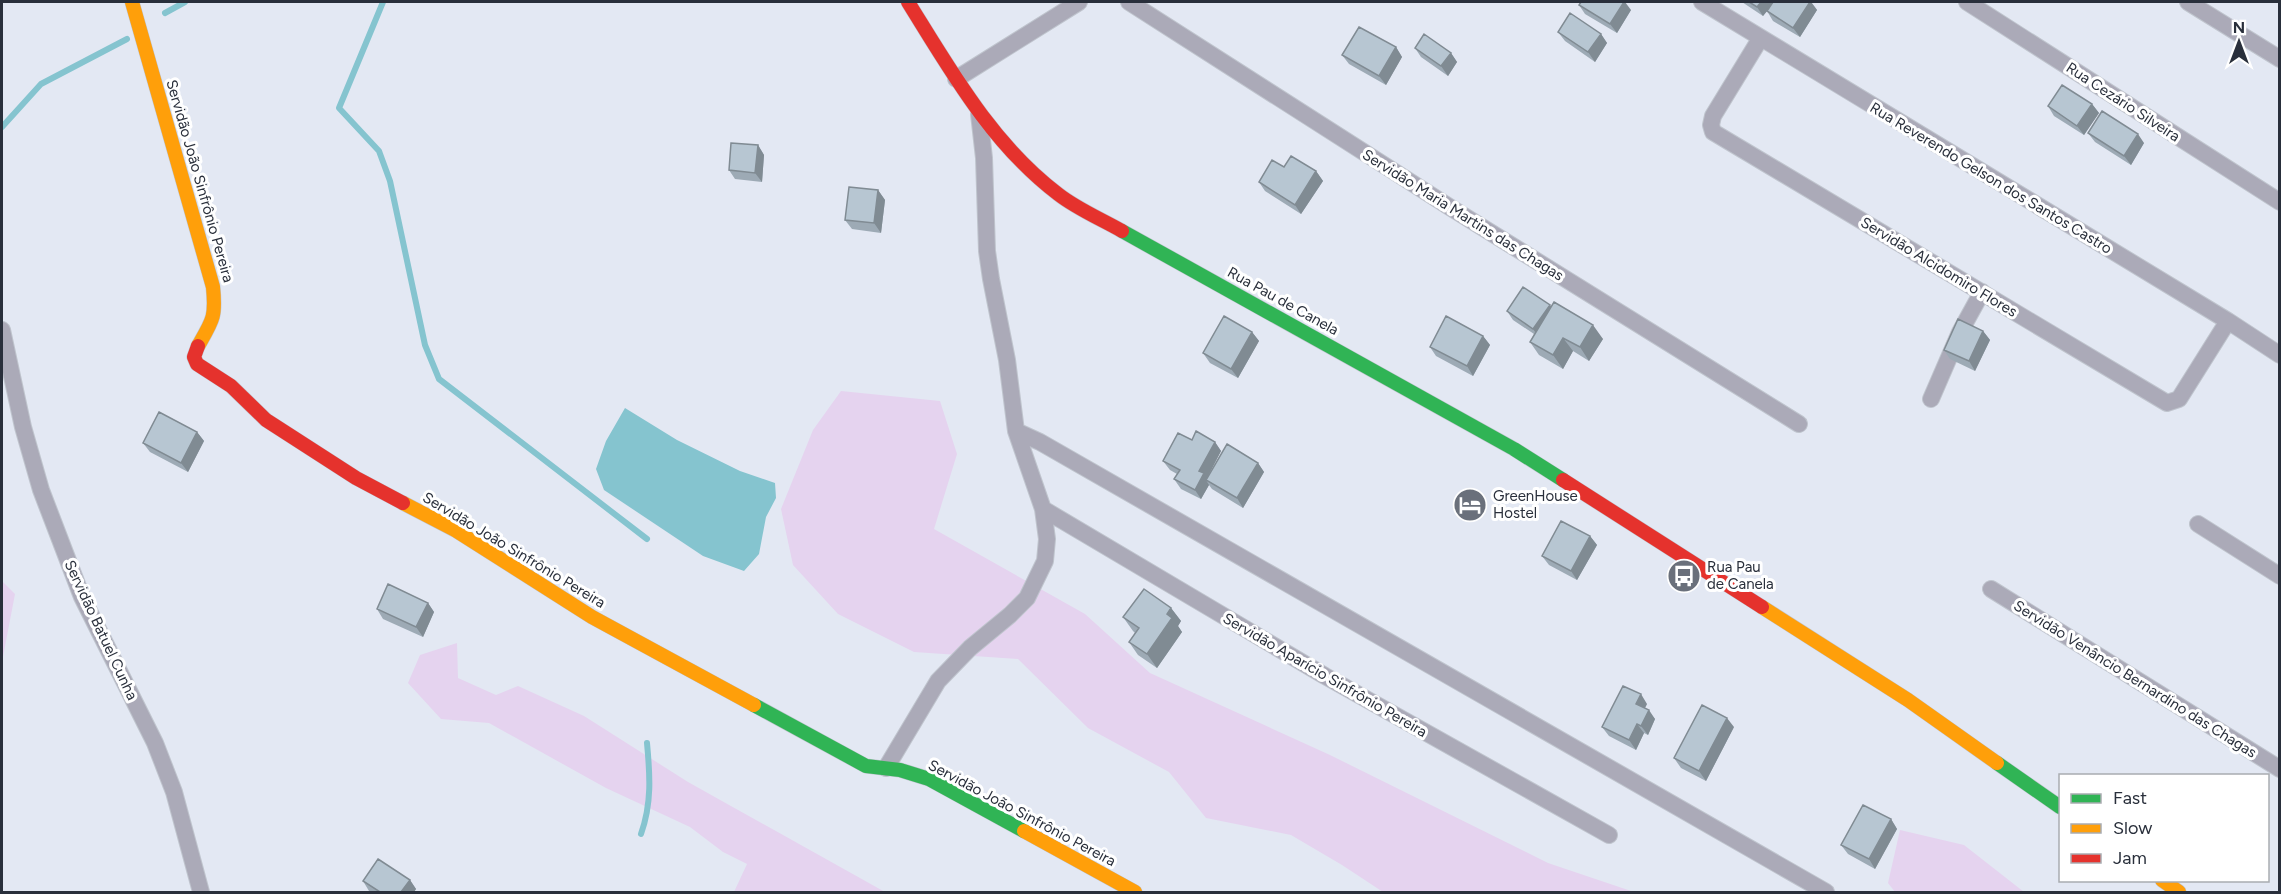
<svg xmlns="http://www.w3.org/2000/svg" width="2281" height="894" font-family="Figtree,sans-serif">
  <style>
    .green { fill: #e5d3ef }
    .water { fill: #85c4cf }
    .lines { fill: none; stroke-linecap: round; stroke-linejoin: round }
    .stream { stroke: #85c4cf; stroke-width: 6 }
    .street-casing { stroke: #bfc4cd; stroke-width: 18 }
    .fast-casing { stroke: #bfc4cd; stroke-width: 15 }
    .slow-casing { stroke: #bfc4cd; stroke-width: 15 }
    .jam-casing { stroke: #bfc4cd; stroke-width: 15 }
    .street { stroke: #abaab8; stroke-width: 16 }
    .fast { stroke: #30b455; stroke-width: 14 }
    .slow { stroke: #ff9f0a; stroke-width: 14 }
    .jam { stroke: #e5322d; stroke-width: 14 }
    .wall { fill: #9daab5 }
    .shaded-wall { fill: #808b93 }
    .building { fill: #b7c6d2; stroke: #808b93; stroke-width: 1.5 }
    .labels { text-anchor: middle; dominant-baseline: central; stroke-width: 6; stroke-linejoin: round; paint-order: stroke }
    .street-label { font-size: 15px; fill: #292f3b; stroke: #fff }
    .poi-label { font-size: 15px; fill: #292f3b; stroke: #fff; text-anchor: start }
  </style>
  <rect width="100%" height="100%" fill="#e3e8f3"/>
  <path class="green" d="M841 391 940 401 957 454 934 529 1085 614 1150 673 1330 755 1548 863 1634 892H1383L1342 865 1291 835 1206 818 1169 772 1088 728 1018 659 914 652 838 614 793 565 781 509 813 430Z
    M2 581 15 594 2 662Z
    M457 643 458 678 496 695 518 686 584 716 688 782 885 892H734L747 864 723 852 690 827 606 788 489 723 441 719 408 683 420 655Z
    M1900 830 1964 845 2024 892H1895L1888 883Z"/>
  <path class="water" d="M625 408 677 440 740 471 775 483 776 498 766 517 759 554 744 571 703 556 604 490 596 469 606 441Z"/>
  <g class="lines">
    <path class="stream" d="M383 2 339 108 379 151 390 181 425 345 439 379 647 539
      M165 13 185 2
      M2 127 41 84 127 39
      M641 834C652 803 650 775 647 743"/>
    <defs>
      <path id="street" d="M1129 2 1448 206 1799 424
        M1702 2 2228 321 2280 355
        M1967 2 2280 202
        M2188 2 2280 59
        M1760 39 1713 116 1711 125 1713 132 2167 403 2179 399 2228 321
        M956 79 1079 2
        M2 330 23 427 41 490 82 597 155 743 174 792 201 892
        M1931 399 1960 332 1982 292
        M1016 431 1040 442 1826 892
        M1043 509 1325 676 1609 835
        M2198 524 2280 576
        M1991 589 2280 769
        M886 768 938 681 970 648 1010 615 1027 598 1045 561 1047 539 1043 509 1016 431 1007 360 991 279 987 251 984 158 979 114"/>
      <path id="fast" d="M1122 231 1514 449 1563 480
        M754 705 866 766 900 770 929 779 1024 831
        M1997 763 2060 807"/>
      <path id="slow" d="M132 2 213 287C216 317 213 320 198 346
        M403 503 455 530 592 617 754 705
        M1762 607 1908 700 1997 763
        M1024 831 1135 892
        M2162 880 2179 892"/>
      <path id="jam" d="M908 2C951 71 992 144 1058 194 1077 209 1101 219 1122 231
        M198 346 194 357 197 364 231 386 266 420 356 478 403 503
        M1563 480 1762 607"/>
    </defs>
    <use href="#street" class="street-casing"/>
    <use href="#fast" class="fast-casing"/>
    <use href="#slow" class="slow-casing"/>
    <use href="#jam" class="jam-casing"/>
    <use href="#street" class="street"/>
    <use href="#fast" class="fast"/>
    <use href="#slow" class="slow"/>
    <use href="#jam" class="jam"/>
  </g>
  <path class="wall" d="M1742 2H1811L1817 10 1800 37 1773 21 1767 11 1768 10 1763 16Z
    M1579 5 1631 10 1617 33 1585 14Z
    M1558 32 1601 34 1607 43 1595 62 1565 41Z
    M1396 47 1402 57 1386 85 1349 64 1342 55Z
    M1415 48 1451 53 1457 62 1448 76 1421 57Z
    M2092 104 2099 113 2084 135 2054 116 2048 106Z
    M2088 133 2144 143 2131 165 2095 142Z
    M758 145 764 155 762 182 735 179 729 170Z
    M1284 167 1316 171 1323 181 1301 214 1265 191 1259 182Z
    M878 190 885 200 881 233 852 229 845 220Z
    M1551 306 1603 339 1589 361 1573 351 1563 369 1539 355 1530 342 1534 334 1513 320 1507 311Z
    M1983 331 1990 340 1975 371 1950 359 1944 350Z
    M1252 332 1259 341 1238 378 1210 363 1203 353Z
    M1483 336 1490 345 1473 376 1436 356 1430 347Z
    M197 432 204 441 188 472 150 452 143 443Z
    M1215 442 1221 451 1207 478 1258 463 1264 472 1243 508 1212 489 1209 485 1201 499 1181 489 1174 479 1177 474 1170 470 1163 461Z
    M1590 536 1597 545 1577 580 1549 565 1542 556Z
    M428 603 434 612 423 637 383 619 377 609Z
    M1171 608 1181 621 1178 626 1182 632 1157 668 1138 655 1129 642 1135 633 1133 631 1123 617Z
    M1647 704 1645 708 1655 719 1648 735 1644 733 1636 750 1609 736 1602 727Z
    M1734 727 1706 781 1681 768 1674 758Z
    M1891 819 1897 829 1875 869 1848 854 1841 845Z
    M410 880 416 889 414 892H372L369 891 363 881Z"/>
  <path class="shaded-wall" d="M1624 2H1625L1631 10 1617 33 1610 24Z
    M1761 2H1774L1763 16 1757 7Z
    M1810 2H1811L1817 10 1800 37 1793 28Z
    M1601 34 1607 43 1595 62 1588 52Z
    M1396 47 1402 57 1386 85 1379 76Z
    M1451 53 1457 62 1448 76 1441 66Z
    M2092 104 2099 113 2084 135 2077 126Z
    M2138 134 2144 143 2131 165 2124 156Z
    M758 145 764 155 762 182 755 173Z
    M1316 171 1323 181 1301 214 1295 205Z
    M878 190 885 200 881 233 874 223Z
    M1550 305 1556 315 1540 339 1533 329Z
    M1593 325 1603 339 1589 361 1580 347Z
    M1983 331 1990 340 1975 371 1969 361Z
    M1252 332 1259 341 1238 378 1231 369Z
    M1483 336 1490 345 1473 376 1467 366Z
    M1563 338 1573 351 1563 369 1553 355Z
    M197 432 204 441 188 472 181 463Z
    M1215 442 1221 451 1206 480 1209 485 1201 499 1195 490 1199 471Z
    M1258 463 1264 472 1243 508 1237 498Z
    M1590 536 1597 545 1577 580 1571 571Z
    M428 603 434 612 423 637 416 627Z
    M1171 608 1181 621 1178 626 1182 632 1157 668 1147 654 1167 614Z
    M1641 694 1647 704 1642 713 1636 704Z
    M1649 710 1655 719 1648 735 1641 726Z
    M1727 718 1734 727 1706 781 1699 771Z
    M1637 724 1644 733 1636 750 1629 740Z
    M1891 819 1897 829 1875 869 1869 859Z
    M410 880 416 889 414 892H401Z"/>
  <path class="building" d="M1581 2H1624L1610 24 1579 5Z
    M1749 2H1761L1757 7Z
    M1773 2H1810L1793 28 1767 11Z
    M1570 13 1601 34 1588 52 1558 32Z
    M1359 27 1396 47 1379 76 1342 55Z
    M1424 34 1451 53 1441 66 1415 48Z
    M2062 85 2092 104 2077 126 2048 106Z
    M2102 111 2138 134 2124 156 2088 133Z
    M731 143 758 145 755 173 729 170Z
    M1291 156 1316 171 1295 205 1259 182 1272 160 1284 167Z
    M849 187 878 190 874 223 845 220Z
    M1523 287 1550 305 1533 329 1507 311Z
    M1554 302 1593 325 1580 347 1563 338 1553 355 1530 342Z
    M1224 316 1252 332 1231 369 1203 353Z
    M1446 316 1483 336 1467 366 1430 347Z
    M1958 319 1983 331 1969 361 1944 350Z
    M159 412 197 432 181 463 143 443Z
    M1196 431 1215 442 1199 471 1204 473 1195 490 1174 479 1180 470 1163 461 1178 433 1192 440Z
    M1227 444 1258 463 1237 498 1206 480Z
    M1561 521 1590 536 1571 571 1542 556Z
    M388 584 428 603 416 627 377 609Z
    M1144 589 1171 608 1167 614 1172 618 1147 654 1129 642 1139 628 1123 617Z
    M1623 686 1641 694 1636 704 1649 710 1641 726 1637 724 1629 740 1602 727Z
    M1702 705 1727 718 1699 771 1674 758Z
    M1863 805 1891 819 1869 859 1841 845Z
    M378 859 410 880 401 892H380L363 881Z"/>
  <defs>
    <symbol id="hotel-disc" viewBox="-11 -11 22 22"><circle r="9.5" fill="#6a707b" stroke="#fff"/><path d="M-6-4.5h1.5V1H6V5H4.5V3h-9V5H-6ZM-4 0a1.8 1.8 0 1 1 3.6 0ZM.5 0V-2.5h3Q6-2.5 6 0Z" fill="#fff"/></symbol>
    <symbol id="bus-disc" viewBox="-11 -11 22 22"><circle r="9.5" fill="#6a707b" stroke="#fff"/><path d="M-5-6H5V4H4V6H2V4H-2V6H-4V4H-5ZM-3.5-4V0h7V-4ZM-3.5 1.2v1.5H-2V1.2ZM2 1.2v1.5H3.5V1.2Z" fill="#fff"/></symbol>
  </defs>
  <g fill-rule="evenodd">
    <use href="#hotel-disc" x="1451" y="486" width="38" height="38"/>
    <use href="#bus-disc" x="1665" y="557" width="38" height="38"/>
  </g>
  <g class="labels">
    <g class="street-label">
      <text transform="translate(2123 102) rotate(33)">Rua Cezário Silveira</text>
      <text transform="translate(1991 178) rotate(31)">Rua Reverendo Gelson dos Santos Castro</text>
      <text transform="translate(200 181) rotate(74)">Servidão João Sinfrônio Pereira</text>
      <text transform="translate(1463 215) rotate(32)">Servidão Maria Martins das Chagas</text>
      <text transform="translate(1939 267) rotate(31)">Servidão Alcidomiro Flores</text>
      <text transform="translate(1283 301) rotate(29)">Rua Pau de Canela</text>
      <text transform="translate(514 550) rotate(31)">Servidão João Sinfrônio Pereira</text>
      <text transform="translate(101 630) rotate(65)">Servidão Batuel Cunha</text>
      <text transform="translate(1325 675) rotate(30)">Servidão Aparício Sinfrônio Pereira</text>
      <text transform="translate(2135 679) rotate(32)">Servidão Venâncio Bernardino das Chagas</text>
      <text transform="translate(1022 813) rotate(28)">Servidão João Sinfrônio Pereira</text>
    </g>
    <g class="poi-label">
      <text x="1493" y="496">GreenHouse<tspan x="1493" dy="17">Hostel</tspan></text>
      <text x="1707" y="567">Rua Pau<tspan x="1707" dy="17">de Canela</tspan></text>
    </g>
  </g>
  <rect width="2281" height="894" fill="none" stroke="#292f3b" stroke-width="6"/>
  <rect x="2059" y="774" width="210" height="108" fill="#ffffff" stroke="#a9acb1" stroke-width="1.5"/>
  <rect x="2071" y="794" width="30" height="9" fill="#30b455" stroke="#a9acb1" stroke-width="1.5"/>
  <text x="2113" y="804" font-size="18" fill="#292f3b">Fast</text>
  <rect x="2071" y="824" width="30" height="9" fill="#ff9f0a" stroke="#a9acb1" stroke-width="1.5"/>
  <text x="2113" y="834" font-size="18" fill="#292f3b">Slow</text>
  <rect x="2071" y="854" width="30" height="9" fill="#e5322d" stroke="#a9acb1" stroke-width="1.5"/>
  <text x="2113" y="864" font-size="18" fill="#292f3b">Jam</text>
  <g transform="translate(2239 42)" stroke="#ffffff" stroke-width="4.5" paint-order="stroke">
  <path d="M0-4.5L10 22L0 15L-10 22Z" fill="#292f3b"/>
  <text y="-9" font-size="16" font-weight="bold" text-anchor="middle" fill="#292f3b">N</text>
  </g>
</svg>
